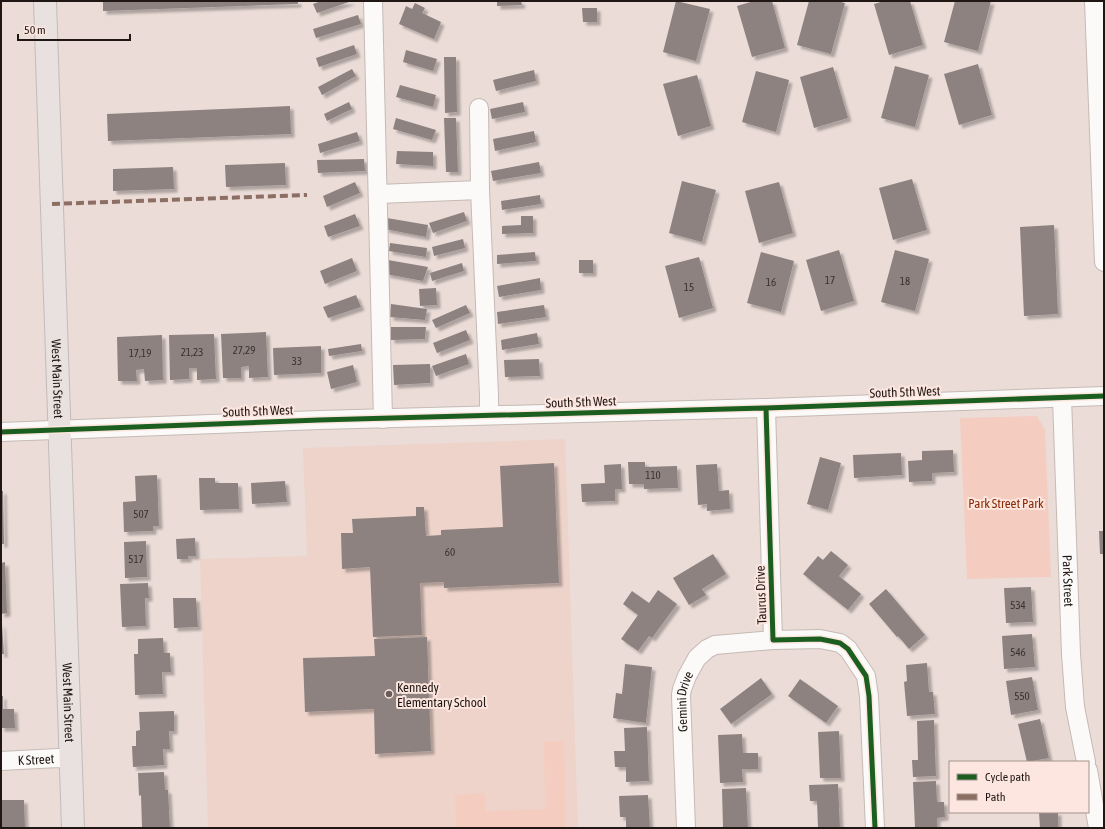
<svg xmlns="http://www.w3.org/2000/svg" width="1105" height="829" font-family="'Asap Condensed',sans-serif">
  <style>
    .built { fill: #edd3ca }
    .green { fill: #f4cdc0 }
    .building { fill: #8d827f; filter: url(#shadow) }
    .lines { fill: none; stroke-linecap: round; stroke-linejoin: round }
    .minor-casing { stroke: #c5bab5; stroke-width: 20 }
    .major-casing { stroke: #c3bbb9; stroke-width: 24 }
    .minor { stroke: #fcfaf9; stroke-width: 18 }
    .major { stroke: #e8e1df; stroke-width: 22 }
    .quiet { stroke: #8d6e63; stroke-width: 4; stroke-dasharray: 8 4; stroke-linecap: butt }
    .cycleway-casing { stroke: #fce6df; stroke-width: 8 }
    .cycleway { stroke: #1b5e20; stroke-width: 5 }
    .poi-dot { fill: #675c58; stroke: #fce6df; stroke-width: 1.5 }
    .labels { text-anchor: middle; dominant-baseline: central; stroke-width: 4; stroke-linejoin: round; paint-order: stroke }
    .number-label { font-size: 11px; fill: #3b322f }
    .street-label { font-size: 13px; fill: #201714; stroke: #fce6df }
    .park-label { font-size: 13px; fill: #892d07; stroke: #fce6df }
    .poi-label { font-size: 13px; fill: #201714; stroke: #fce6df; text-anchor: start }
  </style>
  <defs>
    <filter id="shadow"><feDropShadow dx="3.5" dy="3.5" stdDeviation="1" flood-color="#0004"/></filter>
  </defs>
  <rect width="100%" height="100%" fill="#ebdcd7"/>
  <path class="built" d="M565 439 578 828H208L200 559 307 556 303 448Z"/>
  <path class="green" d="M1037 416 1045 430 1051 577 967 579 960 418Z
    M544 741H564L566 828H456L455 795 485 793 486 811 545 809Z"/>
  <path class="building" d="M103 1H298V4L103 11Z
    M321 1H352L317 13 313 4Z
    M497 1H521L522 5 497 6Z
    M676 1 710 9 696 61 663 52Z
    M754 1H772L785 48 752 57 737 6Z
    M809 1H837L845 3 831 54 797 45Z
    M884 1H910L923 45 889 55 874 4Z
    M955 1H991L978 51 944 42Z
    M415 3 425 8 422 13 441 22 434 39 399 24 406 6 412 9Z
    M582 8H597V22H583Z
    M358 15 361 24 316 38 313 29Z
    M354 45 357 54 319 67 316 58Z
    M406 50 437 59 433 71 403 62Z
    M444 57H456L457 112 445 113Z
    M978 64 992 115 959 125 944 74Z
    M895 66 929 75 915 127 881 118Z
    M833 67 848 118 814 128 800 77Z
    M352 69 356 76 322 95 318 87Z
    M534 70 536 81 496 91 493 80Z
    M756 71 789 80 776 132 742 122Z
    M697 75 711 126 678 136 663 84Z
    M400 85 436 95 433 107 396 97Z
    M349 102 352 109 327 121 324 114Z
    M523 102 525 112 492 119 490 109Z
    M290 106 291 134 108 141 107 114Z
    M396 118 436 130 432 140 393 129Z
    M444 118H456L458 172H446Z
    M534 131 536 142 495 151 493 139Z
    M357 132 360 141 320 153 318 144Z
    M397 151 433 152V166L396 164Z
    M364 159 365 171 318 173 317 160Z
    M539 162 541 173 493 181 491 171Z
    M285 163 286 185 226 187 225 165Z
    M173 167 174 189 113 191V169Z
    M912 179 927 230 893 240 879 188Z
    M682 181 716 190 702 242 669 233Z
    M355 182 360 193 327 207 323 196Z
    M779 182 793 233 759 243 745 191Z
    M540 195 541 204 502 210 501 201Z
    M464 212 467 221 433 233 429 223Z
    M355 214 360 226 328 237 324 226Z
    M521 216H533V233L502 234V226L521 225Z
    M387 218 428 225 426 237 385 229Z
    M1054 225 1058 314 1024 316 1020 227Z
    M463 239 465 248 434 256 432 247Z
    M390 243 427 248 426 257 389 251Z
    M839 250 854 301 821 311 806 260Z
    M895 250 929 259 915 311 881 302Z
    M535 252 536 261 497 264V255Z
    M761 252 794 261 781 312 747 303Z
    M699 257 713 308 679 318 665 266Z
    M352 258 357 271 325 284 320 271Z
    M388 260 428 267 423 281 386 274Z
    M579 260H593V273H579Z
    M462 263 464 271 432 281 430 273Z
    M540 278 541 290 499 297 497 286Z
    M436 288 437 305 420 306 419 289Z
    M356 295 361 307 328 318 323 307Z
    M391 304 427 309 425 320 390 317Z
    M466 305 470 313 436 328 432 320Z
    M544 305 546 317 498 324 497 312Z
    M391 327H426L425 339 391 340Z
    M466 330 470 340 437 353 433 343Z
    M266 332 268 377 249 378V366L241 367V378H223L221 334Z
    M537 333 539 344 502 350 501 340Z
    M214 334 216 379 197 380V368H189V379L170 380 169 335Z
    M162 335 163 380 145 381 144 369 136 370 137 381H118L117 337Z
    M361 344 362 351 329 356 328 349Z
    M321 346V373L274 375 273 348Z
    M466 354 469 364 436 376 432 366Z
    M539 359 540 376 505 377 504 360Z
    M430 364V383L394 385 393 365Z
    M353 365 357 382 331 389 327 372Z
    M953 450 954 472 932 473V481L909 482 908 461 922 460V451Z
    M901 453 902 475 854 478 853 455Z
    M820 457 841 463 828 510 807 504Z
    M628 462H645V467L677 466 678 488 644 489V484H629Z
    M554 463 559 583 444 588V582L420 583 422 635 373 637 370 567 342 569 341 533H353L352 519 416 516V507H424L426 536 441 535V530L503 527 500 466Z
    M621 464 622 489H615V501L582 502 581 484 605 483 604 465Z
    M717 464 719 491 729 490 730 509 707 511V504L698 505 696 465Z
    M157 475 159 526H153V531L124 532 123 502 136 501 135 476Z
    M199 478H215V483H238L239 509 200 510Z
    M285 481 287 502 252 504 251 483Z
    M1 491H3L4 544H1Z
    M1099 531H1104V554H1100Z
    M195 538 196 556H188V559H177L176 539Z
    M146 541 147 577 125 578 124 542Z
    M831 551 848 565 839 576 861 594 848 610 803 574 818 556 823 560Z
    M713 554 726 574 702 589 706 595 689 605 673 578Z
    M5 562 7 613 1 614V563Z
    M148 583 149 598H145L146 626 122 627 120 584Z
    M1031 587 1033 622 1006 623 1004 588Z
    M886 589 925 635 909 649 898 636 897 637 869 604Z
    M658 590 677 604 652 638 649 636 638 651 621 639 638 615 623 604 632 591 649 603Z
    M173 598H196L198 627 174 628Z
    M1 624H2L4 654H1Z
    M1032 634 1035 667 1004 669 1002 636Z
    M427 637 431 751 375 754 374 709 305 712 303 658 375 656 374 639Z
    M163 638 164 653H170L171 672H162L163 694 135 695 134 654H138V639Z
    M927 663 929 692H933L935 714 907 716 904 682 907 681 906 665Z
    M625 664 652 667 646 723 613 718 616 693 622 694Z
    M1032 677 1038 710 1011 715 1006 681Z
    M761 678 772 694 731 724 720 709Z
    M800 679 838 706 826 723 788 696Z
    M1 696H3V709H14L15 728H1Z
    M174 711V731H169L170 749H163L164 765 133 767 132 746H136V731L140 730 139 712Z
    M1040 719 1049 758 1027 762 1018 724Z
    M934 720 936 776 913 777 912 760H918L917 721Z
    M647 727 649 781 626 782V767H615L614 751H625L624 728Z
    M839 731 841 778H820L818 732Z
    M742 734 743 753H758V769H742L743 782 720 783 718 735Z
    M164 772 165 790H168L170 828H142L141 795 139 796 138 773Z
    M936 781 937 802H944L945 817 937 818V828H915L913 782Z
    M838 784 840 828H818L817 801H810L809 785Z
    M746 788 748 828H723L722 789Z
    M648 795 650 828H626V817H620L619 796Z
    M1 800H24L25 828H1Z
    M1039 812H1058V828H1040Z"/>
  <g class="lines">
    <defs>
      <g id="minor">
        <path d="M373 1 383 419"/>
        <path d="M1094 1 1104 262"/>
        <path d="M479 108 480 190 489 395V415"/>
        <path d="M378 194 480 190"/>
        <path id="s1" d="M1062 398 1071 654 1075 707 1086 762"/>
        <path d="M766 408 773 640 820 639 840 643 848 649 866 676 869 696 875 828"/>
        <path d="M1 432 319 420 766 408 1104 396"/>
        <path id="s2" d="M1 761 58 758 71 759"/>
        <path d="M1088 770 1098 828"/>
        <path id="s3" d="M686 828 681 695 682 689 687 676 697 658 707 649 715 645 773 640"/>
      </g>
      <g id="major">
        <path id="s4" d="M45 1 73 828"/>
      </g>
    </defs>
    <use href="#minor" class="minor-casing"/>
    <use href="#major" class="major-casing"/>
    <use href="#minor" class="minor"/>
    <use href="#major" class="major"/>
    <path class="quiet" d="M52 204 307 195"/>
    <defs>
      <path id="cycleway" d="M766 408 773 640 820 639 840 643 848 649 866 676 869 696 875 828
        M1 432 319 420 766 408 1104 396"/>
    </defs>
    <use href="#cycleway" class="cycleway-casing"/>
    <use href="#cycleway" class="cycleway"/>
  </g>
  <circle class="poi-dot" cx="389" cy="694" r="4"/>
  <g class="labels">
    <g class="number-label">
      <text x="830" y="280">17</text>
      <text x="905" y="281">18</text>
      <text x="771" y="282">16</text>
      <text x="689" y="287">15</text>
      <text x="244" y="350">27,29</text>
      <text x="192" y="352">21,23</text>
      <text x="140" y="353">17,19</text>
      <text x="297" y="361">33</text>
      <text x="653" y="475">110</text>
      <text x="141" y="514">507</text>
      <text x="450" y="552">60</text>
      <text x="136" y="559">517</text>
      <text x="1018" y="605">534</text>
      <text x="1018" y="652">546</text>
      <text x="1022" y="696">550</text>
    </g>
    <g class="street-label">
      <text stroke="none"><textPath href="#s4" startOffset="378">West Main Street</textPath></text>
      <text transform="translate(905 392) rotate(-2)">South 5th West</text>
      <text transform="translate(581 402) rotate(-2)">South 5th West</text>
      <text transform="translate(258 411) rotate(-2)">South 5th West</text>
      <text stroke="none"><textPath href="#s1" startOffset="183">Park Street</textPath></text>
      <text transform="translate(761 595) rotate(-92)">Taurus Drive</text>
      <text stroke="none"><textPath href="#s4" startOffset="702">West Main Street</textPath></text>
      <text stroke="none"><textPath href="#s3" startOffset="127">Gemini Drive</textPath></text>
      <text stroke="none"><textPath href="#s2" startOffset="35">K Street</textPath></text>
    </g>
    <g class="park-label">
      <text x="1006" y="503">Park Street Park</text>
    </g>
    <g class="poi-label">
      <text x="397" y="687">Kennedy<tspan x="397" dy="15">Elementary School</tspan></text>
    </g>
  </g>
  <rect width="1105" height="829" fill="none" stroke="#201714" stroke-width="4"/>
  <rect x="949" y="761" width="140" height="52" fill="#fce6df" stroke="#a4938e"/>
  <rect x="957" y="774" width="20" height="6" fill="#1b5e20" stroke="#a4938e"/>
  <text x="985" y="781" font-size="12" fill="#201714">Cycle path</text>
  <rect x="957" y="794" width="20" height="6" fill="#8d6e63" stroke="#a4938e"/>
  <text x="985" y="801" font-size="12" fill="#201714">Path</text>
  <path d="M18 34v6h112v-6" fill="none" stroke="#201714" stroke-width="2"/>
  <text x="24" y="34" font-size="12" fill="#201714" stroke="#fce6df" stroke-width="3" paint-order="stroke">50 m</text>
</svg>
